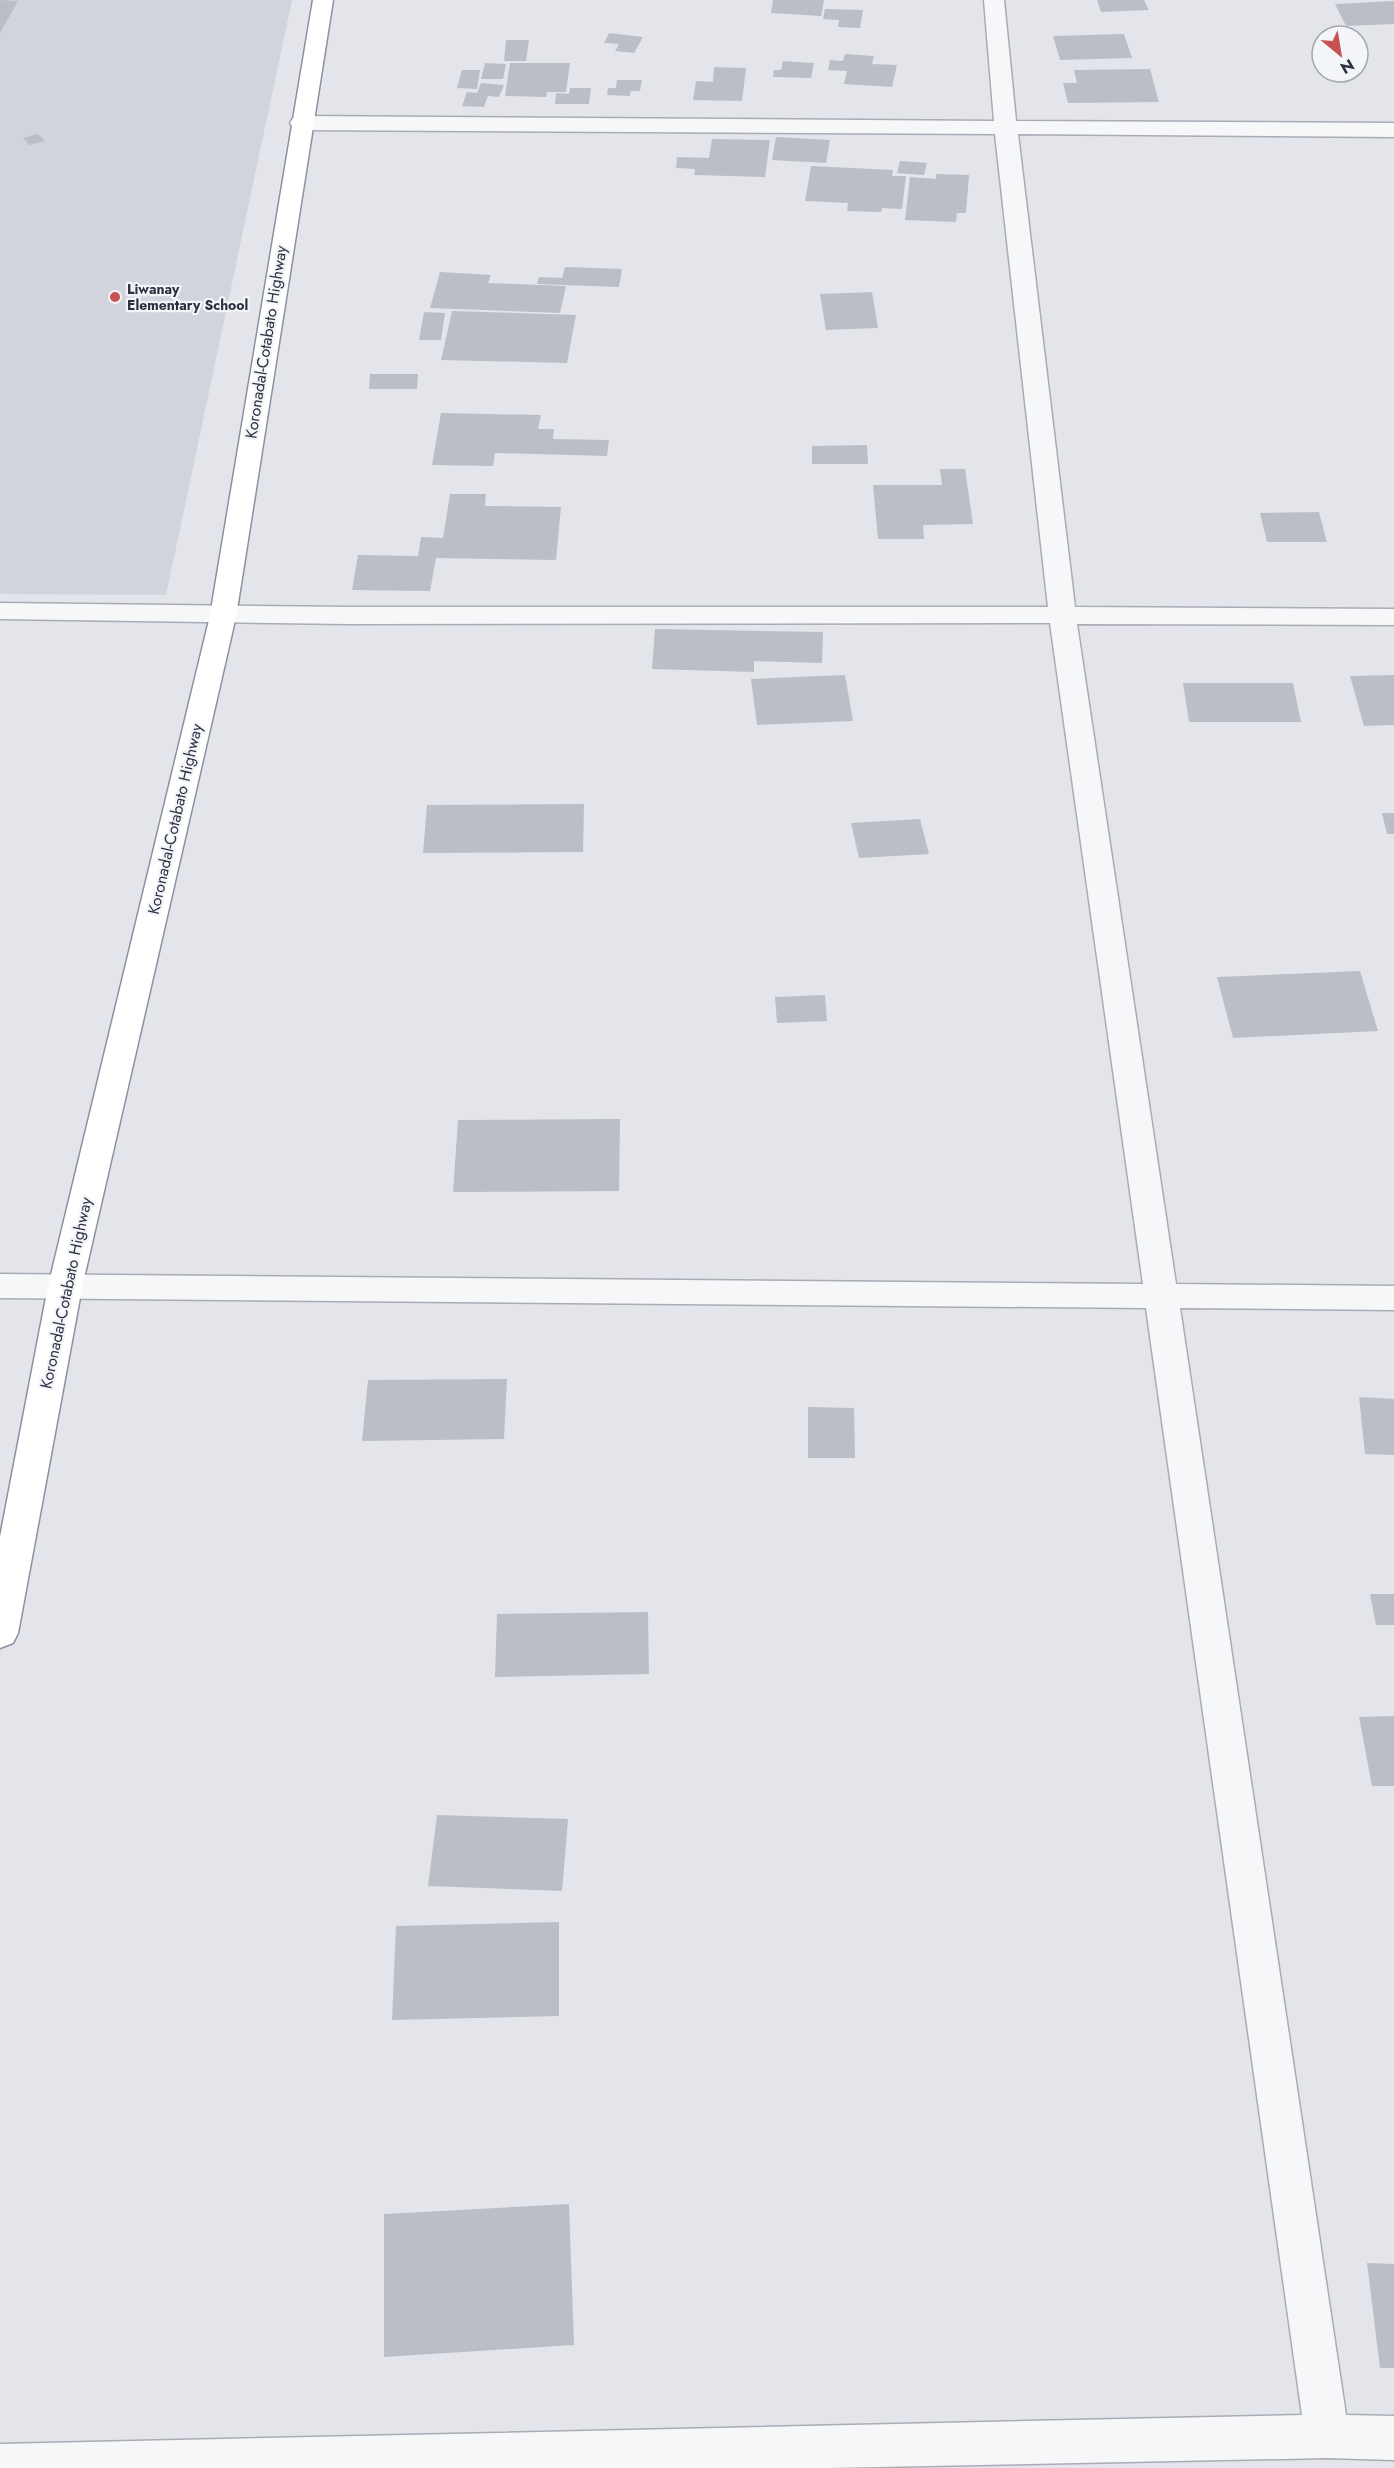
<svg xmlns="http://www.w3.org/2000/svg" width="1394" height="2468" font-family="Jost,sans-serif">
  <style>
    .built { fill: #d2d4dd }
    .building { fill: #bbbec7 }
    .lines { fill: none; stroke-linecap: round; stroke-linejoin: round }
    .street-casing { stroke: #a9abb5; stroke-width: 3 }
    .highway-casing { stroke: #8c91a1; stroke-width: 3 }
    .street { fill: #f6f7f9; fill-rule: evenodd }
    .highway { fill: #fff; fill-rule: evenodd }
    .poi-dot { fill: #c75153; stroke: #f3f5f8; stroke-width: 2 }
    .labels { text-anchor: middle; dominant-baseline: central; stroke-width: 4.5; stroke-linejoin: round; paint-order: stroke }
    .far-poi-label { font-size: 14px; font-weight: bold; fill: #2c3142; stroke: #f3f5f8; text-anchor: start }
    .street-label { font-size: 16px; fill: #2c3142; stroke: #f3f5f8 }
  </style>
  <rect width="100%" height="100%" fill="#e4e5eb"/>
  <path class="built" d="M0 0H292L166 595 0 594Z"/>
  <path class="building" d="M0 0 18 1 0 33Z
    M773 0H824L821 16 771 13Z
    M1097 0H1144L1149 10 1101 12Z
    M1394 1V24L1346 26 1335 4Z
    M825 9 863 10 860 28 838 27 839 20 823 19Z
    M609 33 643 37 634 53 615 51 619 44 604 43Z
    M1124 34 1132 58 1060 60 1053 36Z
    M506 40H529L526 61H504Z
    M845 54 874 56 872 64 897 65 892 87 844 84 847 71 828 70 830 60 843 61Z
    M783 61 814 63 811 78 773 77 774 70H781Z
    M485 63 506 64 503 79H481Z
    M510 63H570L566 92H547L546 97 505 96Z
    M714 67 746 68 742 101 693 100 696 81 713 82Z
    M1150 69 1159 102 1068 103 1063 83H1077L1074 70Z
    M462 70H480L477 89 457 88Z
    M617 80H642L640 91H631L630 96 607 95 608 88H616Z
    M481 83 504 85 499 97 488 96 484 107 462 106 467 92 477 93Z
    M570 88H591L589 104H555L556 93 569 94Z
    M38 134 45 141 29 145 23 138Z
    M776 137 830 140 826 163 772 160Z
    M712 139 770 140 765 177 694 175 695 169 676 168 677 157 709 158Z
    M900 161 927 163 924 175 897 173Z
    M811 166 893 170 892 176H906L902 209 882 208 881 212 847 211 848 203 805 201Z
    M936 174 969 175 966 213H957L956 222 905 220 910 177 936 179Z
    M565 267 622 269 619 287 537 284 539 277 562 278Z
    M440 272 491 275 488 283 566 286 560 313 430 308Z
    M872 292 878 328 826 330 820 294Z
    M452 311 576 315 567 363 441 360Z
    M424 312 445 313 441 340H419Z
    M370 374H418L417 389H369Z
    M441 413 541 415 538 429H554L553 439 609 440 607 456 495 453 493 466 432 465Z
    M867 445 868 464H812V446Z
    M940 469H965L973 524 923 525 924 539H878L873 485H942Z
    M450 494H486L485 506 561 507 556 560 436 558 430 591 352 590 358 555 418 556 421 537 443 538Z
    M1319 512 1327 542H1267L1260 513Z
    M655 629 823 632 822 663 754 661V672L652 669Z
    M845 675 853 721 757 725 751 679Z
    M1394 675V725L1364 726 1350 676Z
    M1183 683H1293L1301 722H1189Z
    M584 804 583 852 423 853 427 805Z
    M1382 813H1394V834H1387Z
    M920 819 929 854 859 858 851 823Z
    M1360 971 1378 1031 1233 1038 1217 977Z
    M825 995 827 1021 777 1023 775 997Z
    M620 1119 619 1191 453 1192 458 1120Z
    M507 1379 504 1439 362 1441 368 1380Z
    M1359 1397 1394 1399V1455L1365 1454Z
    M808 1407 854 1408 855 1458H808Z
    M1370 1594H1394V1625H1376Z
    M648 1612 649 1674 495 1677 497 1614Z
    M1394 1716V1786H1372L1359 1717Z
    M437 1815 568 1819 562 1891 428 1886Z
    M559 1922V2016L392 2020 396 1926Z
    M569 2204 574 2345 384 2357V2214Z
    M1367 2263 1394 2264V2368H1380Z"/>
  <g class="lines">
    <defs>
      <path id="street" d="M984 0H1004L1016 121 1394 123V137L1018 134 1075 607 1394 609V625L1077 624 1176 1284 1394 1286V1310L1180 1308 1346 2415 1394 2416V2460L1327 2458 827 2468H0V2444L1302 2415 1146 1308 0 1298V1274L1143 1284 1050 623 349 624 0 619V603L349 607H1048L995 134 301 130 293 128 290 123 293 118 301 116 994 121Z"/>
      <path id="highway" d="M313 0H333L236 616 82 1287 18 1633 13 1643 0 1648V1537L48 1287 210 616Z"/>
    </defs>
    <use href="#street" class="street-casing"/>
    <use href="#highway" class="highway-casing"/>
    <use href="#street" class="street"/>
    <use href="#highway" class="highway"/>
  </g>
  <circle class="poi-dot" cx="115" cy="297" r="6"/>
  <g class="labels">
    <g class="far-poi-label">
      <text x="127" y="289">Liwanay<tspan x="127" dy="16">Elementary School</tspan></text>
    </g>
    <g class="street-label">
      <text transform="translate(266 342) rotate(-81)">Koronadal-Cotabato Highway</text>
      <text transform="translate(175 819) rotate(-77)">Koronadal-Cotabato Highway</text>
      <text transform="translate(66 1293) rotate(-78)">Koronadal-Cotabato Highway</text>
    </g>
  </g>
  <g transform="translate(1340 54) rotate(150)"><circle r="28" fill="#f3f5f8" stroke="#a3a7af" stroke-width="1.5"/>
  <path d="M0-4.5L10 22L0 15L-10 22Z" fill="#c75153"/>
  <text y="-9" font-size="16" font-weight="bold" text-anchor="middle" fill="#2c3142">N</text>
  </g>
</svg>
